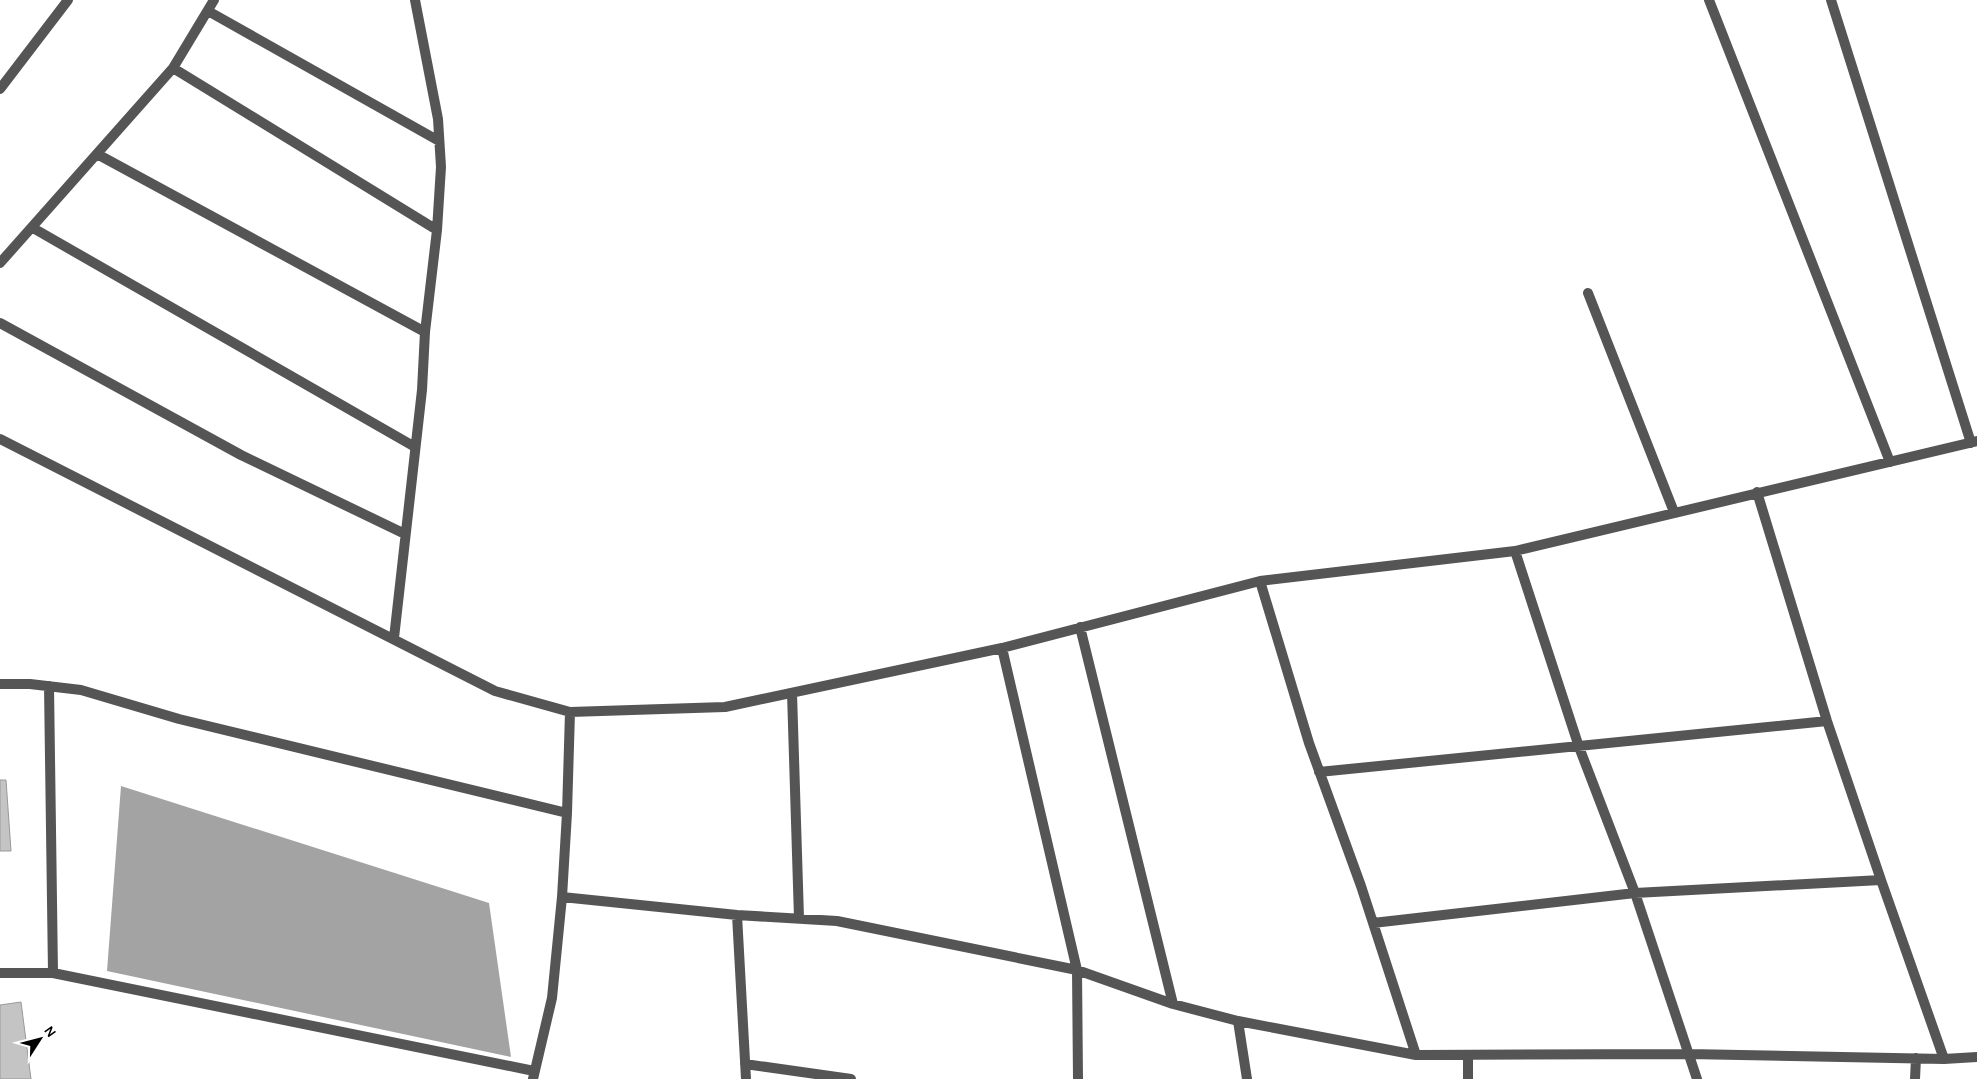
<svg xmlns="http://www.w3.org/2000/svg" width="1977" height="1079" font-family="Karla,sans-serif">
  <style>
    .water { fill: #a3a3a3 }
    .building { fill: #c4c4c4; stroke: #999 }
    .lines { fill: none; stroke-linecap: round; stroke-linejoin: round }
    .street { stroke: #555; stroke-width: 10 }
  </style>
  <rect width="100%" height="100%" fill="#fff"/>
  <path class="water" d="M121 786 489 903 511 1057 107 971Z"/>
  <path class="building" d="M0 780H6L11 851H0Z
    M21 1002 31 1079H0V1005Z"/>
  <g class="lines">
    <path class="street" d="M1709 0 1890 462
      M1831 0 1971 443
      M208 11 439 141
      M173 68 437 230
      M0 89 68 0
      M97 154 425 332
      M33 228 415 447
      M0 263 173 68 214 0
      M1588 293 1674 512
      M0 323 241 455 405 534
      M0 439 495 691 570 712 725 707 1002 648 1260 581 1515 551 1977 441
      M1757 492 1827 721 1881 880 1944 1059
      M1515 551 1579 747 1635 893 1697 1079
      M1260 581 1309 743 1361 886 1416 1055
      M1080 627 1173 1004
      M394 638 422 390 425 332 437 230 441 167 438 119 415 0
      M1002 648 1077 970 1078 1079
      M0 684H30L81 690 179 719 567 813 570 712
      M49 686 53 973
      M792 693 799 918
      M1319 772 1827 721
      M562 897 737 915 837 921 1077 970 1173 1004 1238 1021 1416 1055 1688 1054 1944 1059 1977 1057
      M737 915 746 1079
      M1373 923 1635 893 1881 880
      M0 973H53L534 1071
      M1238 1021 1247 1079
      M1468 1055V1079
      M745 1064 851 1079
      M533 1079 552 998 562 897 567 813
      M1915 1079 1916 1058"/>
  </g>
  <g transform="translate(40 1039) rotate(54)" stroke="#ffffff" stroke-width="4" paint-order="stroke">
  <path d="M0-4L9 19L0 12L-9 19Z" fill="#000000"/>
  <text y="-8" font-size="14" font-weight="bold" text-anchor="middle" fill="#000000">N</text>
  </g>
</svg>
